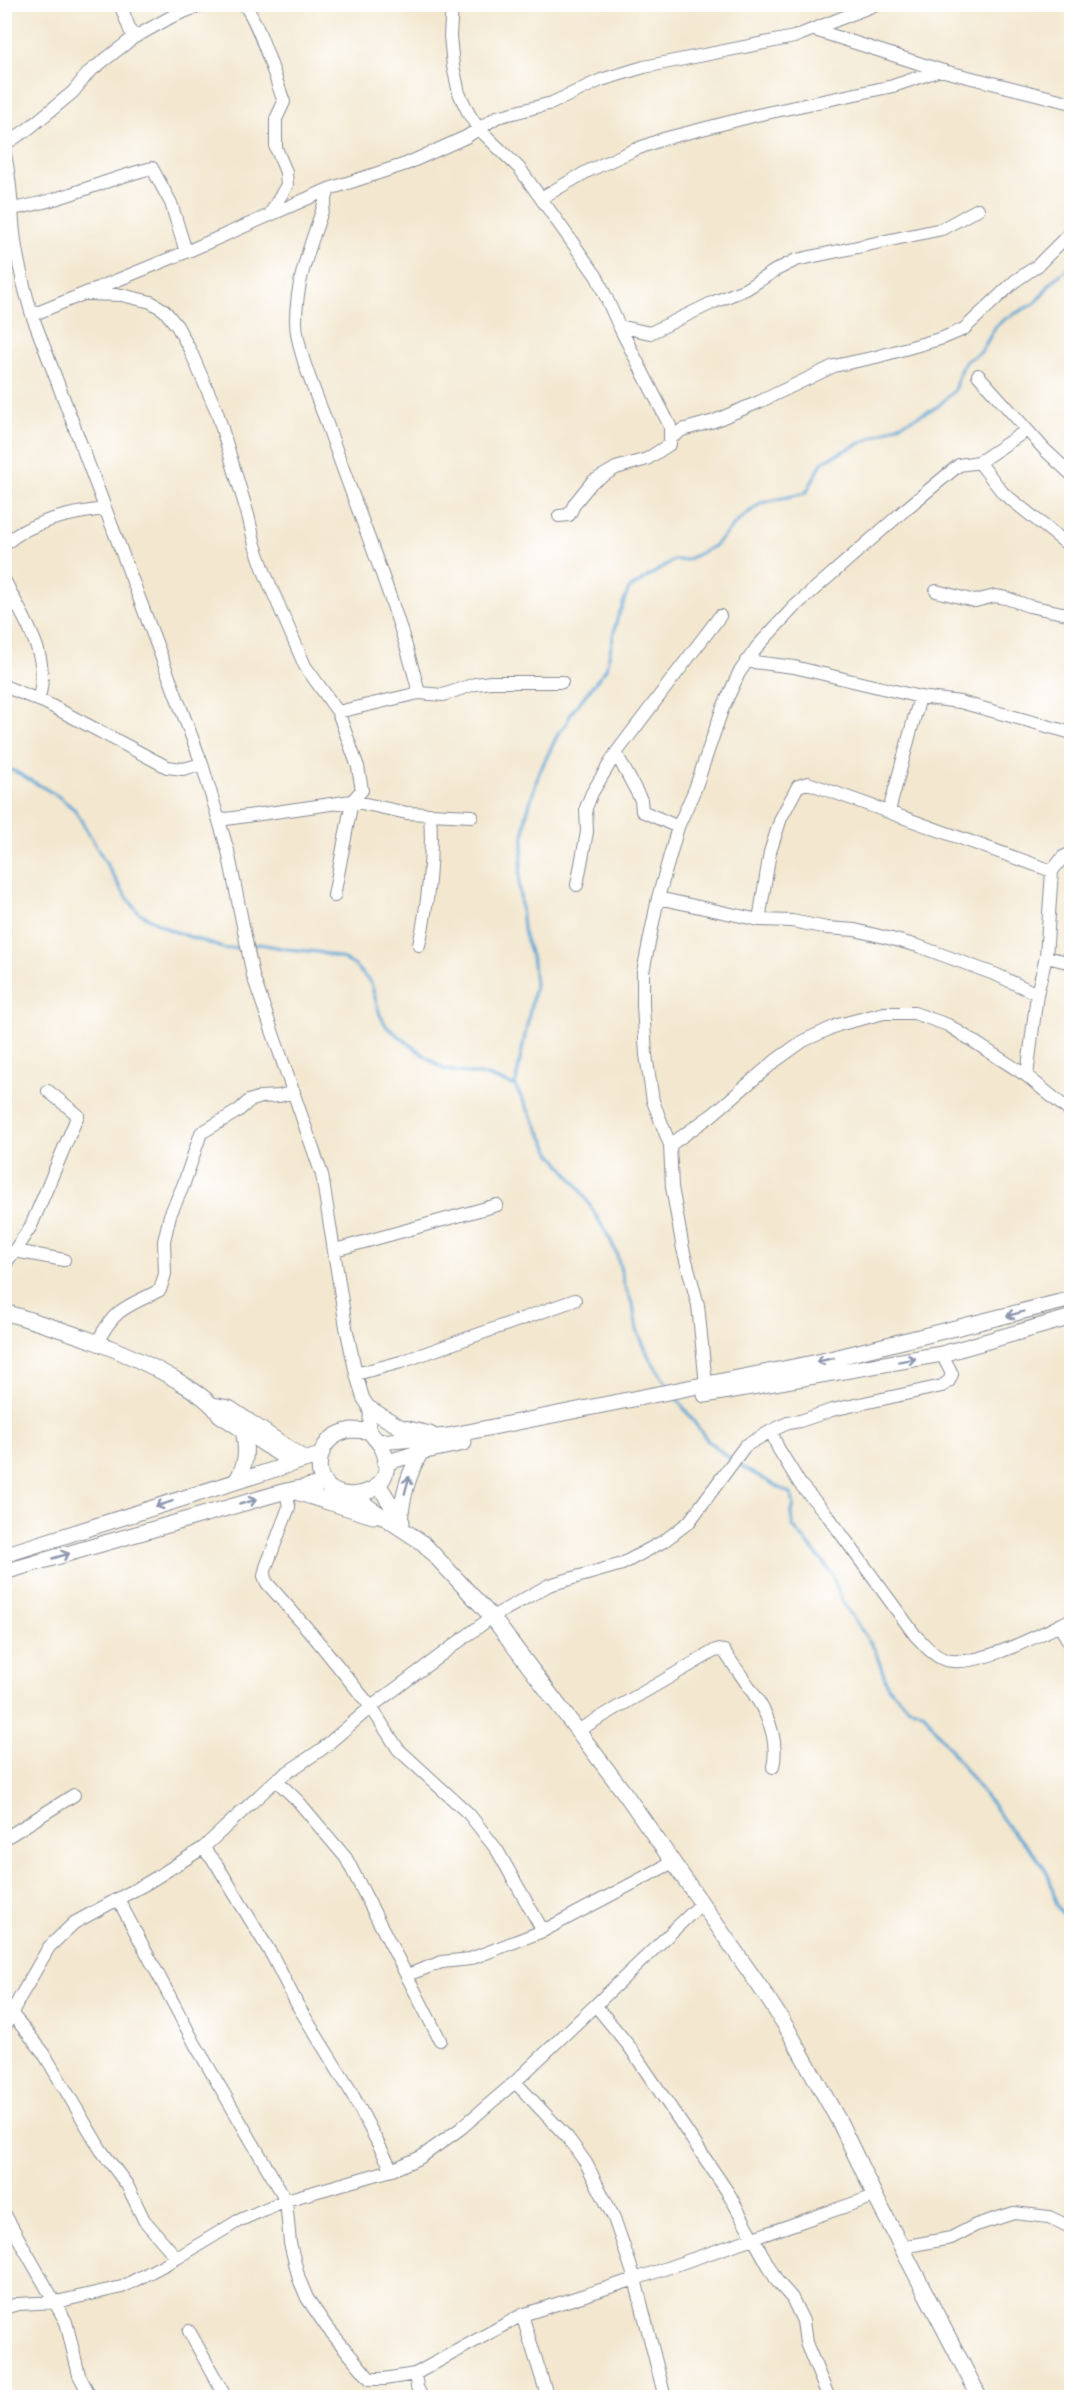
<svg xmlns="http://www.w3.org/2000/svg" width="1076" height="2402" font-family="'Comic Neue',sans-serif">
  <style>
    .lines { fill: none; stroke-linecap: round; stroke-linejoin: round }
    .stream { stroke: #5da5d4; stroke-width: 3 }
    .minor-casing { stroke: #878b96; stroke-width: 14 }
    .major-casing { stroke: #878b96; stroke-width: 17 }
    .minor { stroke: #fff; stroke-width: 12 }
    .major { stroke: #fff; stroke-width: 15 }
    .oneway { stroke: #8d97ae }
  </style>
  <rect width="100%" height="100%" fill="#fff"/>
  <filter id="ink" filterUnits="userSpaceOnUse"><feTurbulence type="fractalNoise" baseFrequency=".0167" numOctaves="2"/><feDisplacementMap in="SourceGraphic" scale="12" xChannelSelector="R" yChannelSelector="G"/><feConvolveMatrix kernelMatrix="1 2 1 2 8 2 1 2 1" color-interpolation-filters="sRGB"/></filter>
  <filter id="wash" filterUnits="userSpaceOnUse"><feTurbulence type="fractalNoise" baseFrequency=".008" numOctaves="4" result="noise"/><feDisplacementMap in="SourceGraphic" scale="24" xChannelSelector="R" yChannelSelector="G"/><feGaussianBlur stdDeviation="1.35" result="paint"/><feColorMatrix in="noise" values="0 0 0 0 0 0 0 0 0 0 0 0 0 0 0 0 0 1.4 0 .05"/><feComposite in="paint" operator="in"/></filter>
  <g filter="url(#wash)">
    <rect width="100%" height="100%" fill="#f3e7cf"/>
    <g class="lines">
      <path class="stream" d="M4 767 18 773 58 796 75 810 121 889 138 912 170 930 211 944 226 949 243 947
        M249 946 260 944 287 949 318 952 341 958 354 965 371 983 380 1015 387 1027 424 1055 445 1070 487 1076 515 1086 552 1154 579 1187 611 1241 617 1255 625 1287 633 1305 637 1330 649 1357 668 1386
        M515 1086 535 985 533 963 523 929 519 883 526 816 539 773 558 734 566 724 571 713 606 669 617 619 629 589 674 560H686L714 546 739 520 761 503 806 493 823 461 937 407 954 391 961 368 966 361 981 352 996 326 1005 319 1035 303 1051 283 1072 264
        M675 1396 708 1441 732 1460
        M737 1464 791 1494 794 1505 791 1515 793 1526 831 1572 842 1601 875 1650 888 1687 908 1707 923 1712C946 1744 969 1776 994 1807 1000 1814 1004 1822 1010 1829 1023 1843 1037 1854 1046 1871 1057 1890 1049 1907 1072 1922"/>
    </g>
  </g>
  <g filter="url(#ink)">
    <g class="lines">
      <defs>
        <path id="minor" d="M120 4 133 38
          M243 4C257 16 276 81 284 102L276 119V148L286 172 287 185 270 214
          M452 4 450 36 453 66 459 93 469 114 478 128 520 169 597 277 619 326 670 426V444L647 459 616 468 592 482 575 503 569 515 559 516
          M815 30 940 70 1072 103
          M4 142 10 141 28 129 73 92 89 72 133 38 171 17 204 4
          M4 150C11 177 11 205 14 233 17 261 24 288 32 315L202 764 228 851 253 976 322 1175 346 1327 356 1374 363 1398 370 1409 369 1431
          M329 189C316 233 296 274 296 321 296 349 316 394 326 421 357 512 396 600 419 693
          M541 198 588 171 634 150 663 139 757 115 893 86 940 70
          M12 209C62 201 103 180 152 168L171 203 186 252
          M87 294 122 295 151 302 164 310 177 326 190 350 217 412 248 515 255 545 266 576 305 666 338 712 358 767 362 790 352 801 334 896
          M32 315 186 252 329 189 406 164 466 137 497 117 552 103 601 80 644 67 794 37 877 4
          M619 326 650 333 714 302 746 289 776 270 796 260 942 229 978 209
          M978 375 1045 450 1072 475
          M672 437 682 430 714 421 759 402 834 366 876 357 943 338 964 329 1015 281 1037 266 1072 231
          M979 462 1003 493 1072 548
          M4 545C30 521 71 513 105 509
          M4 579C22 618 53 656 38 700
          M936 591 975 601 995 596 1006 598 1029 606 1072 615
          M746 661 794 667 920 697 960 702 1072 733
          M4 686 46 703 167 767 183 769 202 764
          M338 712 419 693 443 695 475 684 491 682H562
          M616 753 641 800 642 811 678 827
          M889 811 920 697
          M219 820 352 801 407 813 472 816
          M577 885 587 832 586 808 592 793 616 753 720 616
          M658 898 759 920 792 921 827 928 855 930 888 938 918 946 997 975 1037 994
          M759 920 770 852 781 818 798 786 808 783 1052 871
          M419 945C428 906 433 855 430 815
          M1046 957 1072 963
          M1027 1076 1037 994 1046 957 1052 871 1063 857 1072 853
          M670 1145 712 1115 775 1061 803 1041 838 1025 884 1013H914L948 1025 1027 1076 1072 1113
          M335 1250 497 1205
          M15 1251 64 1260
          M4 1266 31 1226 78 1115 48 1091
          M98 1341C116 1306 128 1307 160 1290L165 1274 164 1241 170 1215 183 1186 201 1133 238 1111 249 1101 261 1097 279 1096 294 1092
          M356 1374 401 1362 575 1300
          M706 1385 698 1305 683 1249 672 1187 670 1145 653 1101 646 1055 643 1005V972L658 898 678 827 695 789 722 710 739 673 757 647 794 607 907 508 959 465 979 462 1027 430
          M771 1431 778 1448 800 1484 828 1516 915 1635C924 1644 932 1655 943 1659 973 1671 1043 1633 1072 1619
          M286 1491 289 1507 266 1567 264 1576 267 1583 312 1634 371 1707 398 1749 469 1814 497 1850 543 1931
          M1059 1625 1072 1647
          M577 1731 716 1650 724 1651C747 1686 783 1722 773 1767
          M276 1780 298 1801 346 1858 440 2040
          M4 1839 74 1795
          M203 1848 217 1865 273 1957 298 2006 350 2090 392 2170
          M118 1899 195 2044 286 2200 290 2243 299 2279 307 2298 326 2326 370 2379H384L415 2374 522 2315 635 2279 875 2196
          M407 1975 442 1962 470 1959 543 1931 673 1862
          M596 2006 629 2046 729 2194 777 2281 792 2298 803 2321 806 2343 829 2398
          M12 2014 43 2052 101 2150 127 2185 144 2220 177 2258
          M4 2028 19 1999 49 1947 74 1923 149 1882 203 1848 276 1780 322 1749 371 1707 492 1617 549 1585 622 1564 664 1541 689 1522 745 1446 771 1431 788 1423 800 1421 832 1410 942 1386 949 1381 952 1374 942 1354
          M515 2082 568 2138 586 2163 614 2218 635 2279 665 2398
          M4 2213 66 2322 79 2375 91 2398
          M902 2247 951 2238 976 2225 1014 2213 1049 2217 1072 2228
          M4 2308 18 2304 56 2302 122 2287 177 2258 238 2221 286 2200 392 2170 421 2157 460 2129 515 2082 702 1903
          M522 2315 548 2398
          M189 2331 226 2398
          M415 2374 417 2387 422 2398"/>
        <path id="major" d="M4 1312C64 1330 119 1347 173 1378 191 1389 208 1398 220 1415L293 1463
          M705 1395 942 1354 1072 1317
          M213 1405 229 1408 300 1456
          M370 1409 400 1427 430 1434
          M351 1430 369 1431C373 1437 380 1443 383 1450 406 1505 305 1512 321 1455 325 1440 336 1433 351 1430Z
          M379 1442 448 1436 818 1362 1072 1299
          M385 1463 421 1452 464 1443
          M236 1481C247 1464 247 1450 243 1430
          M378 1484 402 1522
          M296 1492 373 1516
          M352 1496 423 1543 492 1617 626 1795 765 1994 787 2028 840 2123 875 2196 980 2398
          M400 1520C403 1495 408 1474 421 1452
          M4 1555 320 1455
          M4 1572 286 1491 326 1483"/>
      </defs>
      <use href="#minor" class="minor-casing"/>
      <use href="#major" class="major-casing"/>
      <use href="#minor" class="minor"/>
      <use href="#major" class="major"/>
    </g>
    <defs><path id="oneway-shaft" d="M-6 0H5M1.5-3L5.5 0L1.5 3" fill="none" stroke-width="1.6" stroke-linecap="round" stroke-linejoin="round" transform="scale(1.5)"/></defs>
    <g class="oneway">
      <use href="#oneway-shaft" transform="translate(1015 1314) rotate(165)"/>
      <use href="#oneway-shaft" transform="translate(825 1360) rotate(167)"/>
      <use href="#oneway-shaft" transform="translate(907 1360) rotate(-10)"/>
      <use href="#oneway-shaft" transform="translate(407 1485) rotate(-75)"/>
      <use href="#oneway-shaft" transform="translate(248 1502) rotate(-16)"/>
      <use href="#oneway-shaft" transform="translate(164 1504) rotate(162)"/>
      <use href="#oneway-shaft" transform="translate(61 1556) rotate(-16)"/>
    </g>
  </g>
  <rect width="1076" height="2402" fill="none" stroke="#fff" stroke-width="24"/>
</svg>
